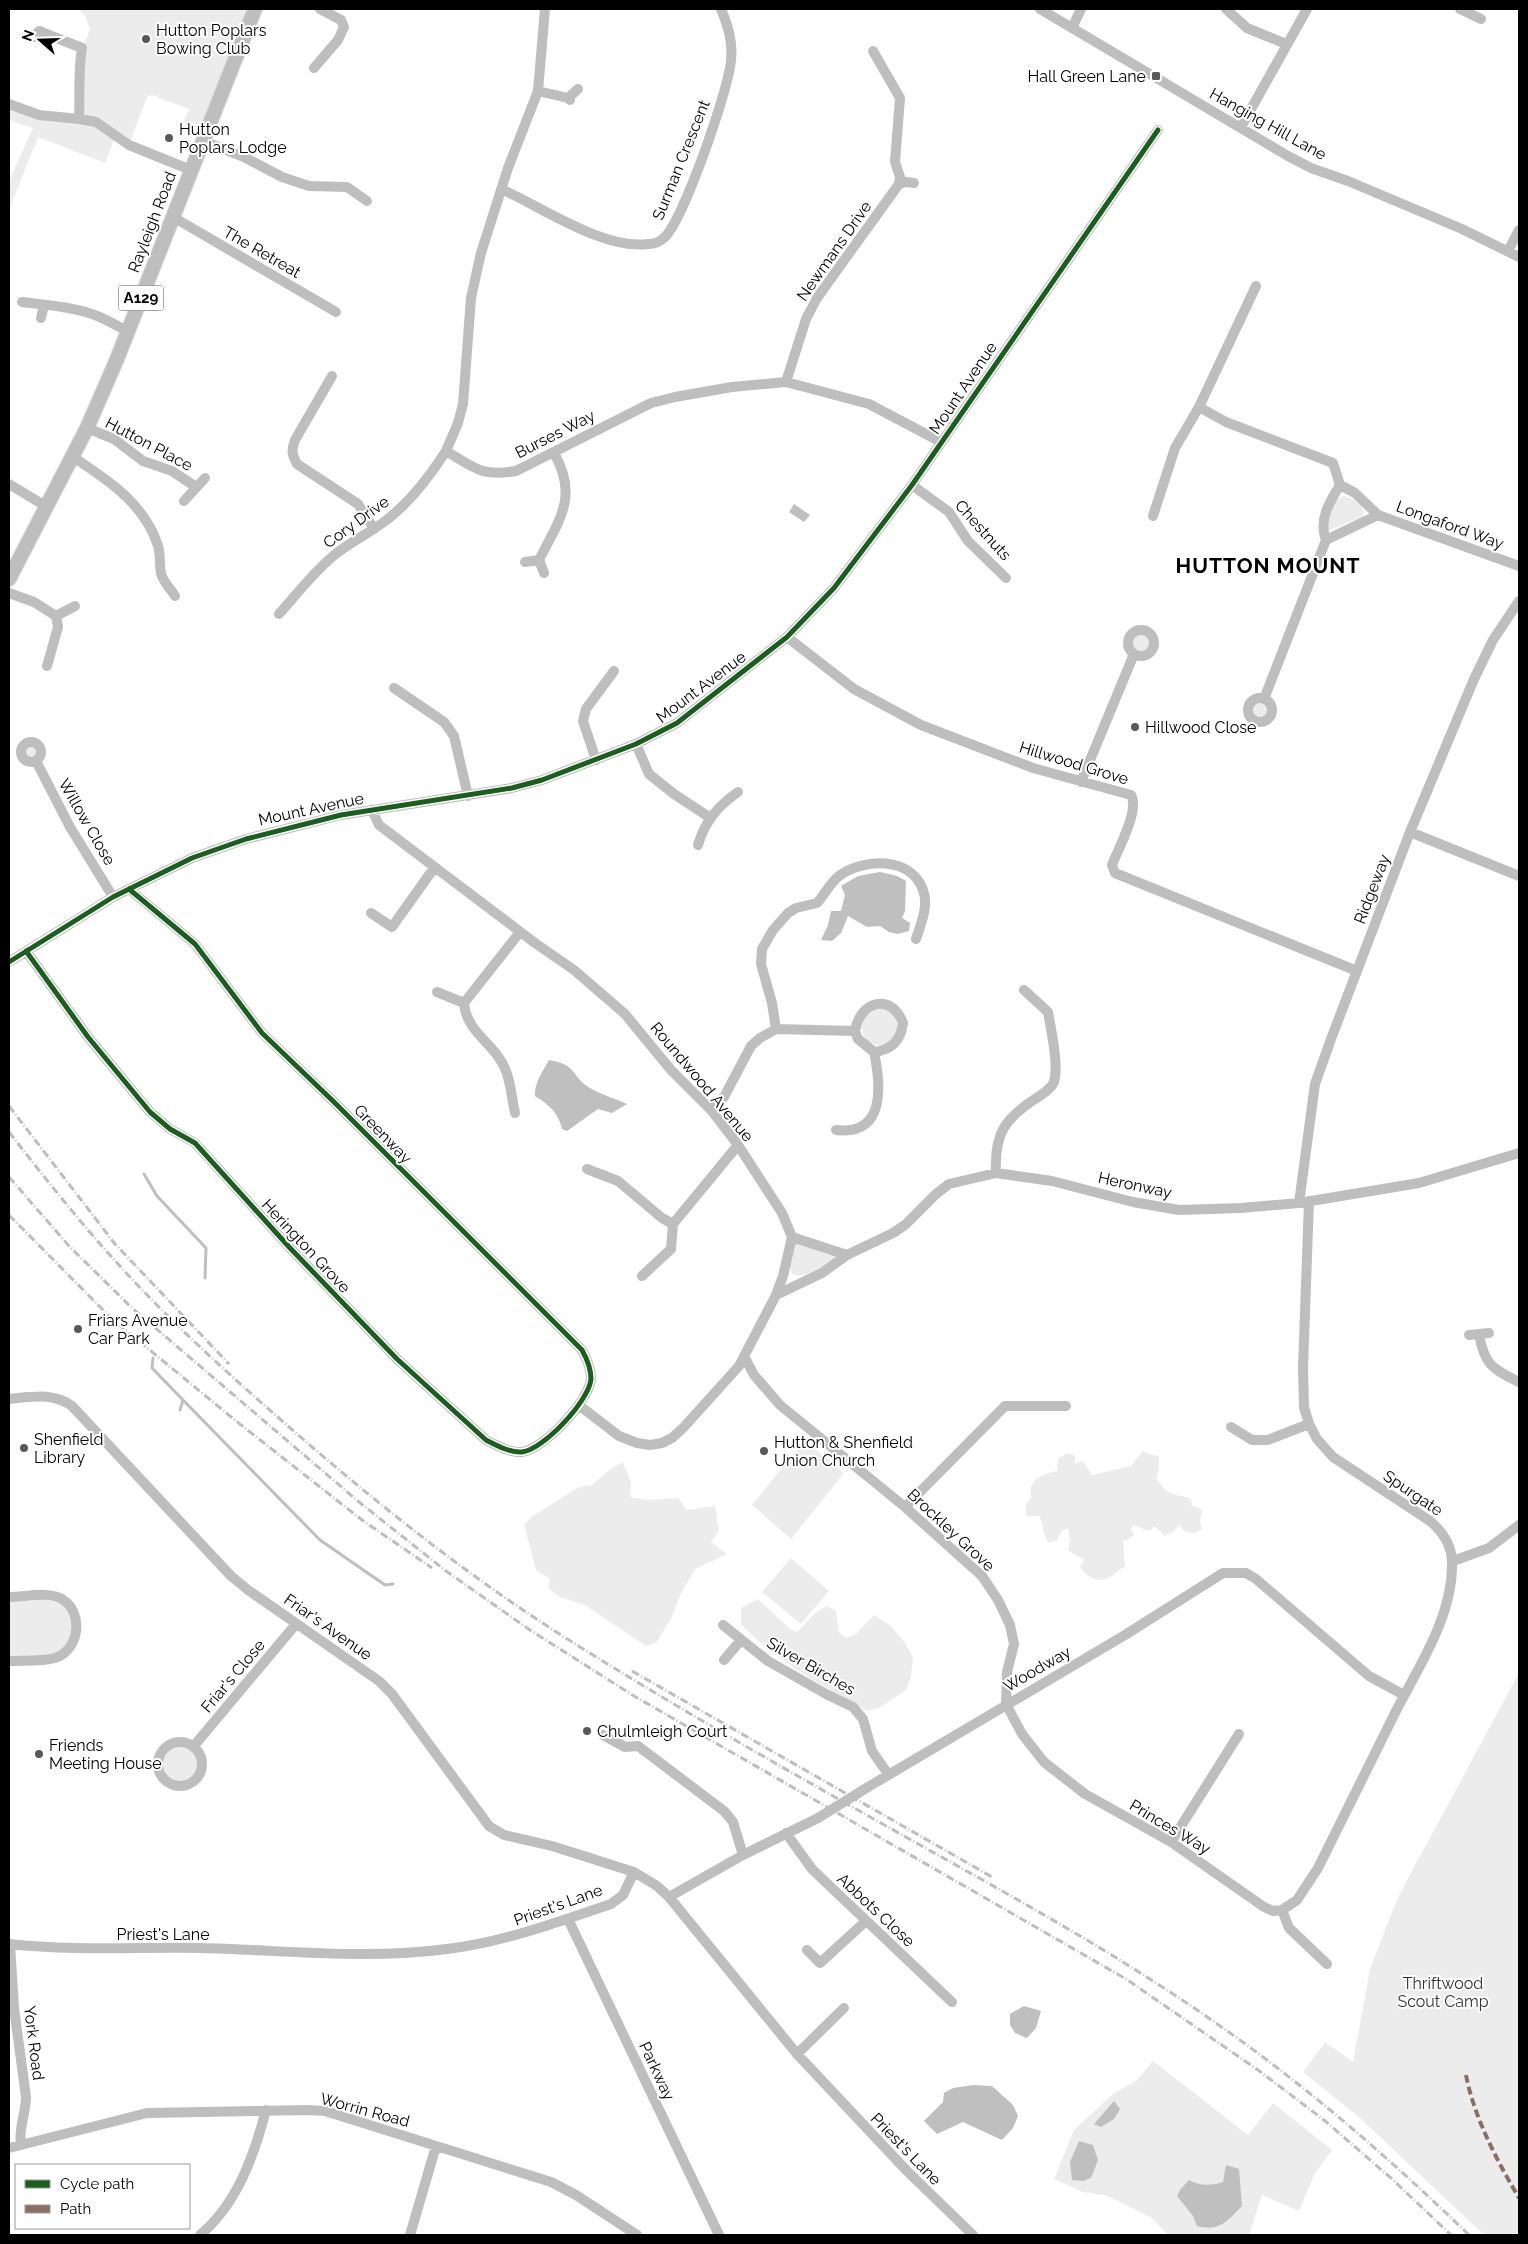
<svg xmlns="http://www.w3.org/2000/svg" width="1528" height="2244" font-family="Raleway,sans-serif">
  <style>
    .green { fill: #ececec }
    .water { fill: #bfbfbf }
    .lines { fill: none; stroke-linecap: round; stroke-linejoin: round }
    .stream { stroke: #bfbfbf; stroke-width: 3 }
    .major-casing { stroke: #dbdbdb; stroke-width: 16 }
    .minor { stroke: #bebebe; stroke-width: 10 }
    .major { stroke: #bebebe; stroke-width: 14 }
    .rail { stroke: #bebebe; stroke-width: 3; stroke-dasharray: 8 2.5 1 2.5; stroke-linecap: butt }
    .minor-bridge { stroke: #bebebe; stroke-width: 10 }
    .quiet { stroke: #8d6e63; stroke-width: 4; stroke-dasharray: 8 4; stroke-linecap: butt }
    .cycleway-casing { stroke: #fff; stroke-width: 8 }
    .cycleway { stroke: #1b5e20; stroke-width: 5 }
    .poi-dot { fill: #595959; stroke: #fff; stroke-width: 2 }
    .labels { text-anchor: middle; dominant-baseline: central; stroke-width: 4; stroke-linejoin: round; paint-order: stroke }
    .shield { fill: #fff; stroke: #4c4c4c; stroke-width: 1 }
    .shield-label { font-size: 15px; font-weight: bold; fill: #000 }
    .poi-label { font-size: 16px; fill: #000; stroke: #fff; text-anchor: start }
    .street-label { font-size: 16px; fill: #000; stroke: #fff }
    .park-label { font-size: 16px; fill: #333; stroke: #fff }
    .district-label { font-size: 21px; font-weight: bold; letter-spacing: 1px; fill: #000; stroke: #fff }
  </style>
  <rect width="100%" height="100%" fill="#fff"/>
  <path class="green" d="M79 9H256L208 110 197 136 191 134 184 121 189 109 152 95 147 97 129 145 115 137 105 163 38 137 9 210V181L33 128 9 120V104L78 119 82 48 90 30 85 15Z
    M1344 496C1354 499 1363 504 1364 514L1362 517 1329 530 1327 526 1335 500Z
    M1131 643a9 9 0 1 1 18 0a9 9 0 1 1-18 0Z
    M1252 709a8 8 0 1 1 16 0a8 8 0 1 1-16 0Z
    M24 752a8 8 0 1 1 16 0a8 8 0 1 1-16 0Z
    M881 1007 892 1011 899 1027 893 1039 881 1046C862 1043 858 1030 866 1014Z
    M796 1241 837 1255 836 1258C825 1265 806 1280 792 1274L790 1268Z
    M805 1440 844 1473 791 1539 752 1505Z
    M1143 1451 1152 1455 1159 1456V1468L1156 1478C1160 1483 1165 1491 1170 1493 1177 1497 1184 1495 1191 1499L1192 1506 1202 1509 1200 1522 1202 1529 1194 1533 1184 1531 1179 1525 1174 1531 1164 1536 1155 1526 1149 1531 1134 1525 1131 1529 1134 1535 1127 1540 1123 1541 1125 1566C1119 1569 1114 1576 1108 1578 1096 1583 1086 1576 1080 1567L1084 1560 1068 1550 1070 1540 1068 1528 1061 1531 1057 1541 1048 1543C1043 1533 1043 1526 1040 1516H1026V1504L1031 1498C1027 1479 1043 1474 1057 1471L1058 1459 1067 1453 1075 1456V1464L1083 1461 1092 1475 1131 1466Z
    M623 1462 631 1483 630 1497 648 1500 678 1498 687 1510 715 1506 719 1530 711 1542 727 1554 695 1569 680 1595 672 1617 656 1643 646 1646 585 1605 560 1597 548 1588 550 1579 536 1570 524 1524 533 1516 579 1487 592 1485 608 1471Z
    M791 1558 829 1591 801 1624 762 1592Z
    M43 1599C51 1601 61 1601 67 1608 79 1622 72 1648 56 1655 48 1658 19 1657 9 1657V1602Z
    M758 1599 790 1629 797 1632 816 1612 827 1606 836 1611 839 1633 846 1638 856 1634 874 1615 891 1626 905 1643 913 1658 911 1677 906 1690 879 1708 867 1711C822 1685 777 1662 741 1624V1608Z
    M1519 1673V2235H1484L1360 2118 1303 2072 1325 2042 1353 2062 1370 1969 1398 1897Z
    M162 1764a18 18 0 1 1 36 0a18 18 0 1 1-36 0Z
    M1153 2061 1248 2135 1273 2103 1332 2150 1314 2175 1299 2211 1262 2195 1249 2235H1168L1152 2218 1108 2196 1083 2192 1054 2179 1074 2130 1113 2094 1136 2081Z"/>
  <path class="water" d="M794 504 810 515 804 522 789 512Z
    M880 872 897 876 906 881 905 911 902 918 910 923 909 931 898 934 889 932 880 926 867 927 848 916 841 933 832 941 821 940 828 925 831 911H841L845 895 841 886 858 876Z
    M549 1060C579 1065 570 1076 590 1088 601 1095 615 1098 627 1104L612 1113 598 1109 567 1131 562 1129C558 1112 549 1105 535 1096 534 1083 543 1071 549 1060Z
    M1024 2006 1041 2011 1036 2028 1027 2038 1015 2033 1010 2025V2014Z
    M973 2085 992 2086 1013 2105 1018 2116 1013 2128 1002 2140 963 2122 937 2134 924 2121 943 2102 944 2093 953 2088Z
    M1114 2101 1120 2109 1114 2119 1101 2127 1094 2124Z
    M1079 2141 1093 2145 1098 2160 1091 2178 1083 2181 1072 2180 1070 2162Z
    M1226 2165 1239 2169 1242 2206C1227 2221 1220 2232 1197 2226L1193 2216 1177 2196 1180 2190 1189 2180C1200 2186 1211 2186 1223 2182Z"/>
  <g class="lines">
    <path class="stream" d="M144 1174 157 1196 206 1248 205 1278
      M153 1358 152 1368 183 1400 180 1410
      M183 1400 320 1540 385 1585 393 1584"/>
    <defs>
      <path id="major" d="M9 579 87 428 117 359 255 9"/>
    </defs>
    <use href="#major" class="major-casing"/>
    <path class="minor" d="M545 9 538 91 508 168 481 253 471 298 463 404 458 423 446 451C475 468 481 477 516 471L651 403 675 397 732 387 786 382 869 404 941 442
      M1040 9 1288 156 1311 168 1348 181 1462 229 1519 257
      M1226 9 1247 28 1286 44
      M1460 9 1481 19
      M1072 28 1081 9
      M34 37 39 31 82 48C78 71 80 95 79 119
      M873 51 900 98 895 162 900 177 899 184
      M314 68 338 40 344 27 341 20 320 9
      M538 91 568 98 570 100
      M568 98 578 89
      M9 104 39 115 79 119 96 122 129 145 191 170
      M1241 127 1307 9
      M203 141 244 157 282 177 309 186 347 187 367 201
      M501 189C542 207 603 250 648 244 654 244 661 241 665 237 684 218 729 89 731 60 733 42 728 26 721 9
      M173 217 336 312
      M1508 251 1519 230
      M22 302C45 305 69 306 92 314 104 318 116 325 127 331
      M41 318 44 305
      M332 376 295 440C291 450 292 455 297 464L358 504 374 529
      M786 382 806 319 817 298 899 184 906 182 914 183
      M1199 407 1226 422 1333 463 1340 485 1355 493 1378 515 1519 566
      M87 428 114 439 143 461 172 471 196 487
      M73 457C108 480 145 504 158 546 161 555 159 564 161 573 162 581 171 589 175 596
      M9 484 47 507
      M912 485 949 512 968 541 1006 578
      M184 501 205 478
      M1153 516 1175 448 1199 407 1256 286
      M1326 540 1378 515
      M525 562 539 560
      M544 573 539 560C559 520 579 497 554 453
      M9 593 34 602 56 616 58 627 47 666
      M279 614C296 595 312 574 332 557 349 542 371 533 389 518 413 499 430 476 446 451
      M56 616 75 606
      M1128 643a13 13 0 1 1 26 0a13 13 0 1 1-26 0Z
      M787 637 854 689 921 725 1033 768 1131 795C1140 810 1118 849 1112 865L1115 873 1357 971
      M394 688 444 722 454 736 468 796
      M1248 710a12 12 0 1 1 24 0a12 12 0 1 1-24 0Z
      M1264 699 1326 540C1318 520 1330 501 1340 485
      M21 752a10 10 0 1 1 20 0a10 10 0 1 1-20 0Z
      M636 744 649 774 674 794 709 817
      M596 760 583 721 586 709 614 671
      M36 761 70 827 113 897
      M1081 782 1134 654
      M372 810 379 825 535 943 574 970 625 1014 671 1070 711 1110 738 1145 782 1213 792 1237 783 1276 776 1295 739 1366 683 1428 672 1438 662 1443 650 1445 637 1443 619 1436 580 1406
      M1410 832 1519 876
      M698 845C705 821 718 806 738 792
      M371 913 392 927 434 868
      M26 951 88 1037 150 1112 170 1129 195 1143 290 1248 397 1359 486 1440C496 1445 510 1453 522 1452 544 1449 589 1401 591 1379 591 1369 587 1359 582 1350L334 1102 262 1033 195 944 129 889
      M9 962 113 897 192 858 246 839 341 815 512 788 542 780 636 744 677 723 787 637 834 588 912 485 1158 130
      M437 992 464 1003C466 1033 497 1045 506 1071 511 1084 512 1100 515 1113
      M464 1003 520 932
      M776 1029 772 1003 761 964 762 949 773 930 788 913 796 908 817 903C825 894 830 883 839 876 863 858 911 856 923 890 929 905 921 924 916 939
      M855 1031C860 1001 891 992 903 1023 901 1041 891 1050 874 1052
      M711 1110 724 1097 751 1046 760 1038 776 1029 855 1031 858 1039 874 1052C881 1085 886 1136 836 1130
      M587 1169 618 1181 662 1218 673 1224 738 1145
      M996 1173C994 1133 1005 1118 1038 1097 1044 1093 1051 1089 1054 1082 1059 1065 1051 1030 1048 1012L1024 990
      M1299 1203 1315 1084 1331 1039 1410 832 1474 679 1493 640 1519 601
      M792 1237 847 1255
      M642 1276 671 1249 673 1224
      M776 1295 822 1273 847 1255 893 1233 905 1225 936 1194 949 1184 996 1173 1052 1181 1133 1202 1179 1210 1241 1208 1299 1203 1419 1183 1519 1153
      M1479 1334C1484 1364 1492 1369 1519 1382
      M1469 1335 1489 1333
      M744 1356 754 1375 780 1405 905 1507 982 1576 998 1600 1010 1625 1014 1644 1007 1672 1006 1704 1022 1734 1044 1762 1085 1794 1171 1842 1264 1907 1273 1911 1282 1910 1289 1928 1327 1964
      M9 1399C31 1397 53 1392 72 1406L231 1576 248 1590 379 1681 392 1694 489 1826 504 1835 552 1846 634 1872
      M1231 1427 1252 1440H1268L1309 1424
      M905 1507 1005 1406H1066
      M1453 1561 1489 1548 1519 1525
      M9 1597C25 1597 48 1591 62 1599 84 1612 80 1650 55 1658 41 1662 23 1660 9 1661
      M723 1625 768 1661 826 1694 853 1707 863 1719 872 1751 888 1774
      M724 1660 741 1640
      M603 1735 625 1747 638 1746 724 1811 733 1822 743 1855
      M158 1764a22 22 0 1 1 44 0a22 22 0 1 1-44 0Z
      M193 1747 296 1624
      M868 1787 1125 1635 1223 1573H1246L1256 1579 1369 1676 1404 1695
      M786 1833 812 1869 952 2002
      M1171 1842 1239 1734
      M669 1897 743 1855 818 1818
      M1282 1910 1297 1900 1318 1868C1344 1816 1370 1764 1396 1711 1419 1666 1453 1616 1452 1563 1452 1545 1443 1532 1430 1521L1333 1457 1317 1439 1309 1424 1304 1407 1303 1368 1309 1201
      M568 1919 719 2235
      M9 1944C73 1951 137 1947 201 1948 283 1950 366 1960 447 1949 504 1942 557 1922 611 1904L623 1895 634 1872 657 1886 669 1897 797 2054 907 2171 973 2235
      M10 1944 14 2008 26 2097C26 2113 18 2129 21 2145
      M807 1950 820 1963 866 1921
      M797 2054 844 2008
      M9 2148 147 2113 308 2110 325 2111 551 2182 576 2195 637 2235
      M200 2235C237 2204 254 2156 266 2110
      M410 2235 436 2146"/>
    <use href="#major" class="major"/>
    <path class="rail" d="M9 1106 115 1244 229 1364
      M9 1132C41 1173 74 1215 109 1254 164 1316 226 1372 289 1427 375 1502 464 1573 561 1635 678 1709 799 1777 920 1845 1006 1893 1093 1941 1176 1996 1283 2066 1377 2146 1469 2235
      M9 1177 69 1246 132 1308 359 1502 446 1571 530 1630 634 1696 1126 1979 1258 2070 1324 2120 1392 2179 1451 2235
      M9 1215 112 1319 236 1421 362 1520 432 1568
      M632 1671 992 1877"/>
    <path class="minor-bridge" d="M818 1818 868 1787"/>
    <path class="quiet" d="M1466 2075C1474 2117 1497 2161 1519 2198"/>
    <defs>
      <path id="cycleway" d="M26 951 88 1037 150 1112 170 1129 195 1143 290 1248 397 1359 486 1440C496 1445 510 1453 522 1452 544 1449 589 1401 591 1379 591 1369 587 1359 582 1350L334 1102 262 1033 195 944 129 889
        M9 962 113 897 192 858 246 839 341 815 512 788 542 780 636 744 677 723 787 637 834 588 912 485 1158 130"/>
    </defs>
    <use href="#cycleway" class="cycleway-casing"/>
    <use href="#cycleway" class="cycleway"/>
  </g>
  <g class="poi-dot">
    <circle cx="146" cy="39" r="5"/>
    <rect x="1151" y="71" width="10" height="10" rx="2.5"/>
    <circle cx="169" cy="138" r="5"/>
    <circle cx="1135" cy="727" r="5"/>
    <circle cx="78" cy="1329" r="5"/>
    <circle cx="24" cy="1448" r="5"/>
    <circle cx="764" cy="1451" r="5"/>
    <circle cx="587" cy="1731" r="5"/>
    <circle cx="39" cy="1754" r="5"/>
  </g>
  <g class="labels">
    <rect class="shield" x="118.5" y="285.5" width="45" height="25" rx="4"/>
    <g class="shield-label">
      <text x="141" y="298">A129</text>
    </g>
    <g class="poi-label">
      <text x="156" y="30">Hutton Poplars<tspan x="156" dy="18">Bowing Club</tspan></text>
      <text x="1146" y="76" text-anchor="end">Hall Green Lane</text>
      <text x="179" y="129">Hutton<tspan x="179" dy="18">Poplars Lodge</tspan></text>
      <text x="1145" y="727">Hillwood Close</text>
      <text x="88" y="1320">Friars Avenue<tspan x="88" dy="18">Car Park</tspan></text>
      <text x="34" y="1439">Shenfield<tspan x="34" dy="18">Library</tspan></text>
      <text x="774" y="1442">Hutton &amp; Shenfield<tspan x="774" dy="18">Union Church</tspan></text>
      <text x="597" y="1731">Chulmleigh Court</text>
      <text x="49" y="1745">Friends<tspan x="49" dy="18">Meeting House</tspan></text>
    </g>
    <g class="street-label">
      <text transform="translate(1268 124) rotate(29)">Hanging Hill Lane</text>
      <text transform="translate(681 160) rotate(-68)">Surman Crescent</text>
      <text transform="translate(152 222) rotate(-69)">Rayleigh Road</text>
      <text transform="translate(834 251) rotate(-55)">Newmans Drive</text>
      <text transform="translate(262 252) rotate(30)">The Retreat</text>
      <text transform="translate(963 388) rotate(-56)">Mount Avenue</text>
      <text transform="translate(555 434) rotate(-27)">Burses Way</text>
      <text transform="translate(149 444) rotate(28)">Hutton Place</text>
      <text transform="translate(356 522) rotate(-36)">Cory Drive</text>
      <text transform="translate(1450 525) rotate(20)">Longaford Way</text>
      <text transform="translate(983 530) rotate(48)">Chestnuts</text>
      <text transform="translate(701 687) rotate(-37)">Mount Avenue</text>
      <text transform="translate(1074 763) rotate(17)">Hillwood Grove</text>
      <text transform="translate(311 809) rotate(-12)">Mount Avenue</text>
      <text transform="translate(87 822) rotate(60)">Willow Close</text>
      <text transform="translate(1372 889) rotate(-69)">Ridgeway</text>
      <text transform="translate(702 1082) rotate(50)">Roundwood Avenue</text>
      <text transform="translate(383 1134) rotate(46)">Greenway</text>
      <text transform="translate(1135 1185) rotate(12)">Heronway</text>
      <text transform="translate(306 1246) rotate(47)">Herington Grove</text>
      <text transform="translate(1413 1493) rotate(34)">Spurgate</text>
      <text transform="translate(951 1530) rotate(43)">Brockley Grove</text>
      <text transform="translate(328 1627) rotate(35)">Friar's Avenue</text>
      <text transform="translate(811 1666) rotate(30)">Silver Birches</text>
      <text transform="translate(1037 1669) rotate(-30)">Woodway</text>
      <text transform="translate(233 1676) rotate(-50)">Friar's Close</text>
      <text transform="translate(1170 1827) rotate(31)">Princes Way</text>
      <text transform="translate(558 1905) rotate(-20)">Priest's Lane</text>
      <text transform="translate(876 1910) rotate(43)">Abbots Close</text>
      <text x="163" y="1934">Priest's Lane</text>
      <text transform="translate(34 2043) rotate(83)">York Road</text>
      <text transform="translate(657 2071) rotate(65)">Parkway</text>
      <text transform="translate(365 2110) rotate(15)">Worrin Road</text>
      <text transform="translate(906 2149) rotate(46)">Priest's Lane</text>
    </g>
    <g class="park-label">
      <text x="1443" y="1983">Thriftwood<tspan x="1443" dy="18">Scout Camp</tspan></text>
    </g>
    <g class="district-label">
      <text x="1268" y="565">HUTTON MOUNT</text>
    </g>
  </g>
  <rect width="1528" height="2244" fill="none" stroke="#000000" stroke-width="20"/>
  <rect x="15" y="2164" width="175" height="65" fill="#ffffff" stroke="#999999"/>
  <rect x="25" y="2180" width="25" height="8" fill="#1b5e20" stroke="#999999"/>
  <text x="60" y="2189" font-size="15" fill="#000000">Cycle path</text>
  <rect x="25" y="2205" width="25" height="8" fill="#8d6e63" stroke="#999999"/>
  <text x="60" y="2214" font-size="15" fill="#000000">Path</text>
  <g transform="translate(40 40) rotate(290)" stroke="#ffffff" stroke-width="4" paint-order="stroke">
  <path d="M0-4L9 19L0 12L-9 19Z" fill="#000000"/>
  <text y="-8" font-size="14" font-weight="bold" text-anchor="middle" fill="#000000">N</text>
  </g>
</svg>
